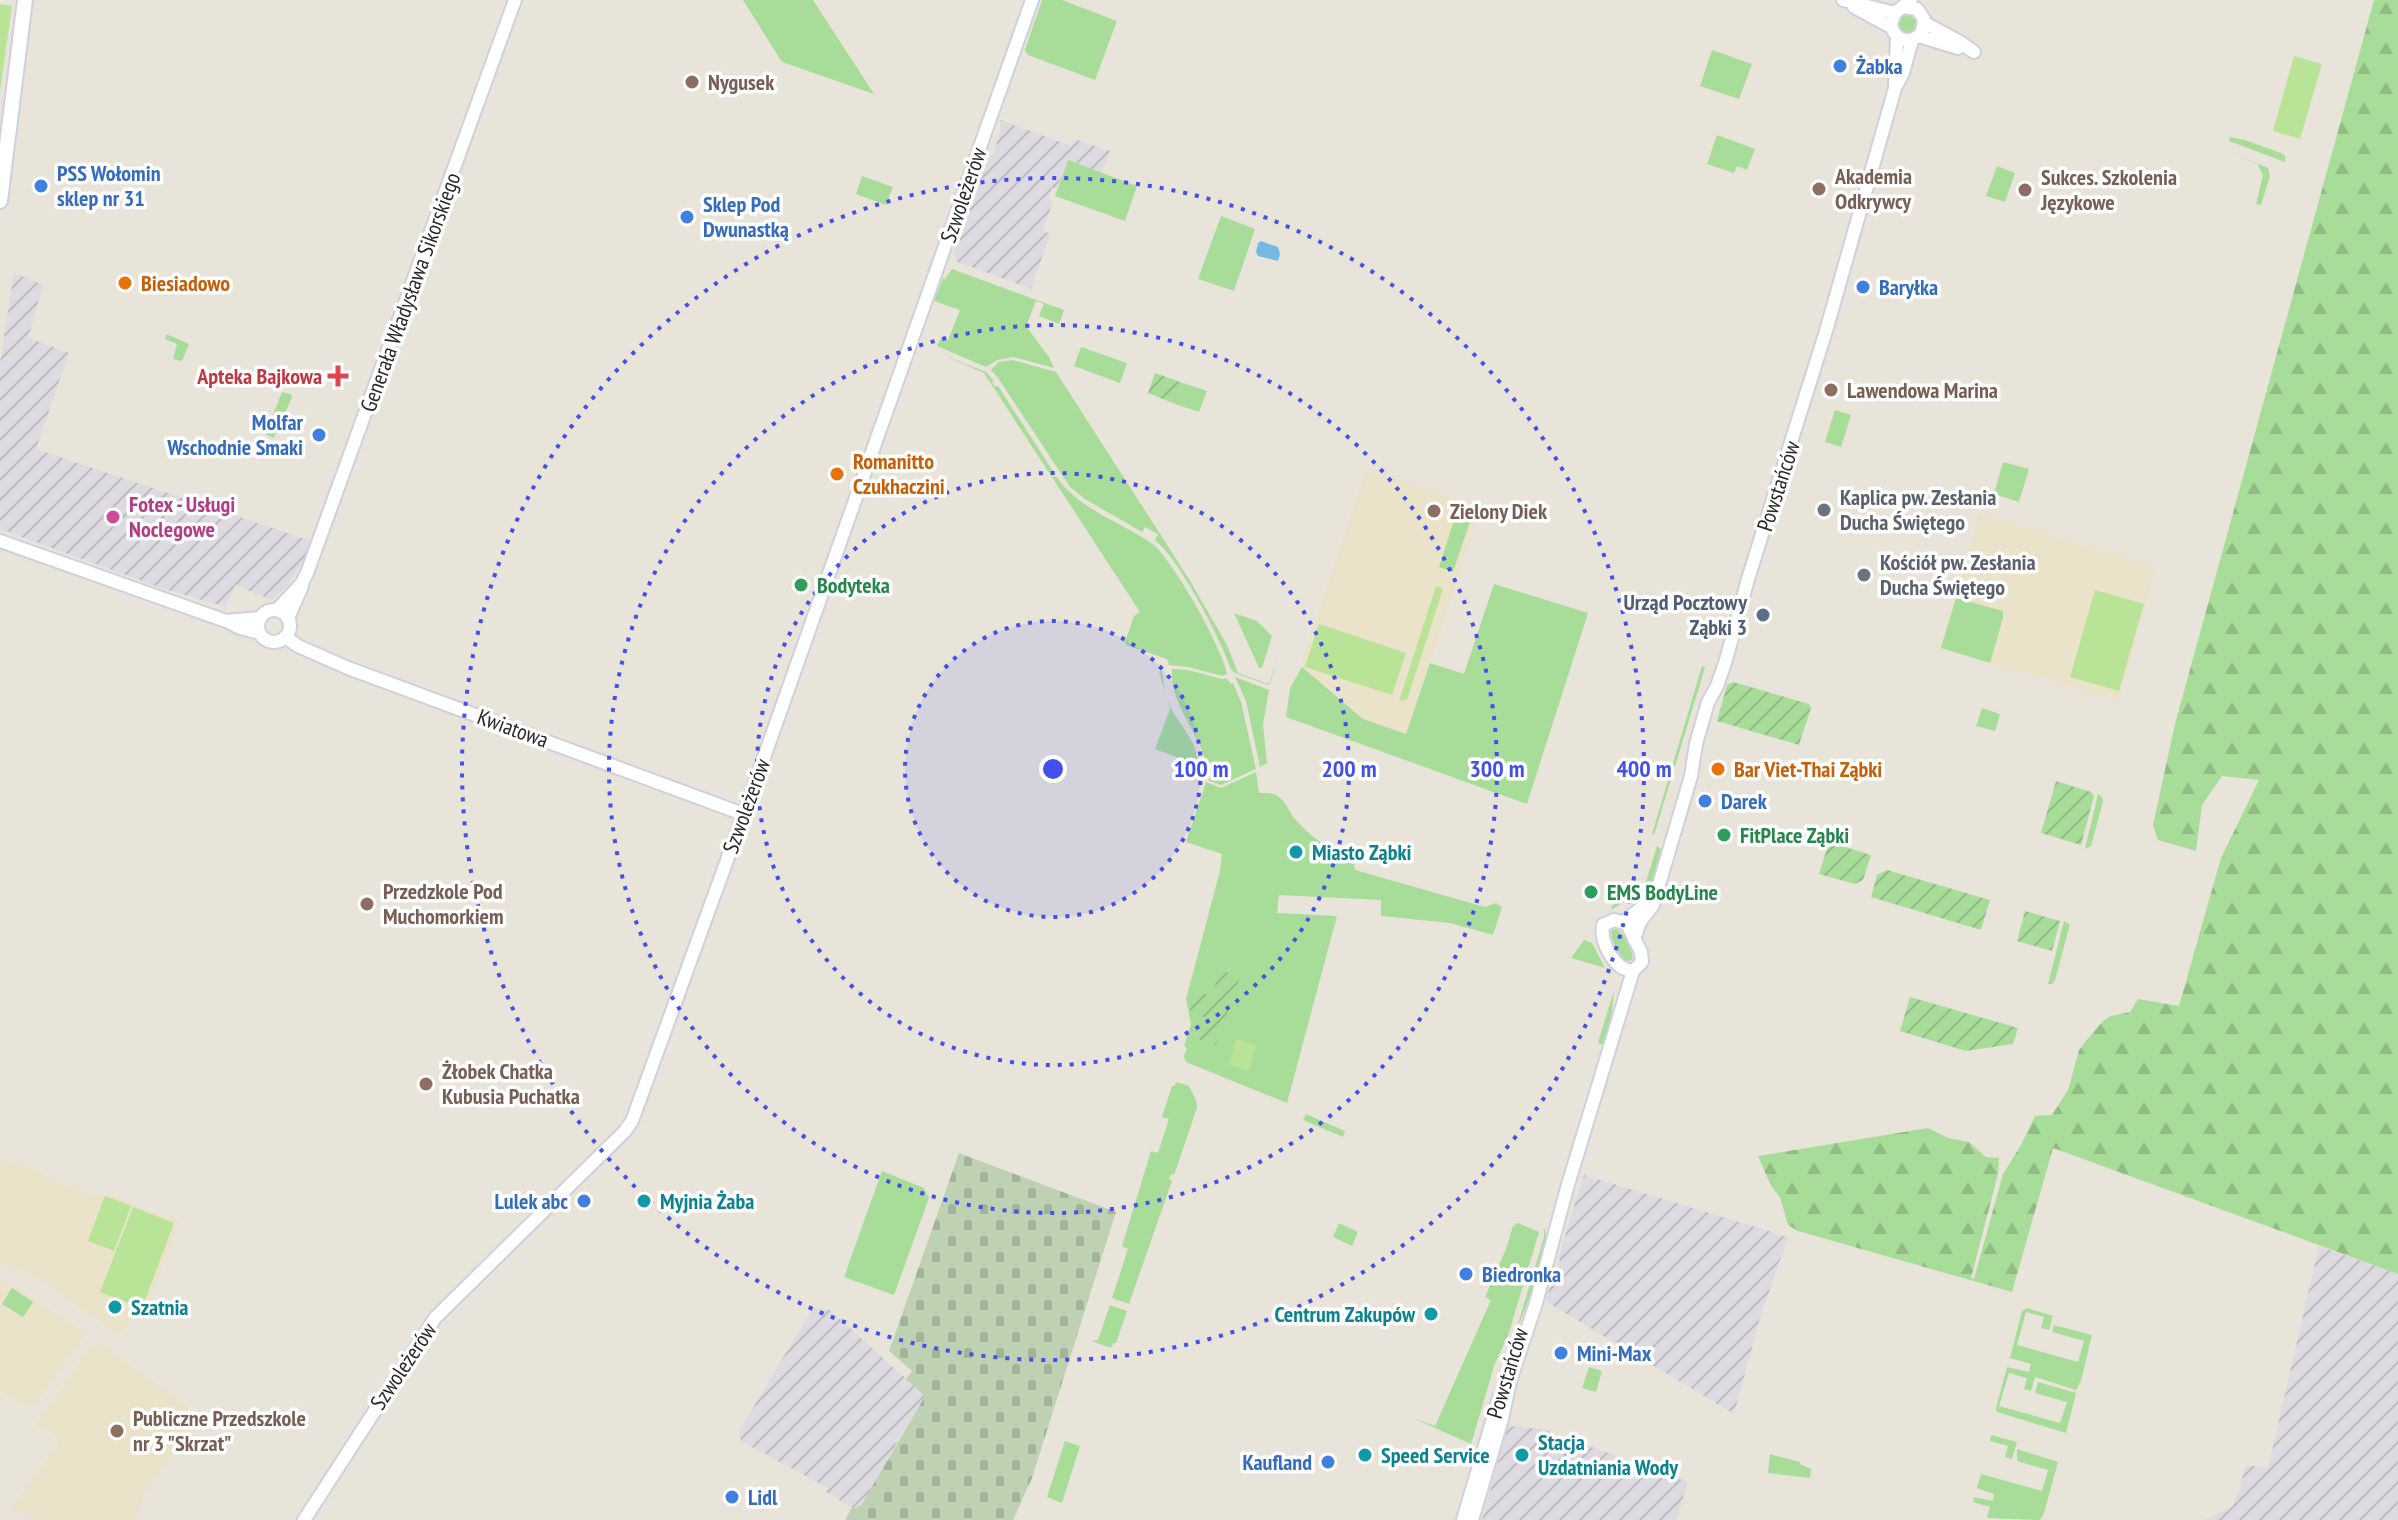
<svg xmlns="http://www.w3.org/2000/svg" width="2398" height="1520" font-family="'PT Sans Narrow',sans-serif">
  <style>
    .industrial { fill: url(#industrial-furrows) }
    .education { fill: #eae3ca }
    .grass { fill: #a8dc99 }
    .forest { fill: url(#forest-firs) }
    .cemetery { fill: url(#cemetery-stones) }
    .garden { fill: url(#garden-furrows) }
    .pitch { fill: #b9e396 }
    .water { fill: #73b9e4 }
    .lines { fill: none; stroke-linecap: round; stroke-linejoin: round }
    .tertiary-casing { stroke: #cfd0df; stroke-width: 16 }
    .secondary-casing { stroke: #cfd0df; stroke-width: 18 }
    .tertiary { stroke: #fff; stroke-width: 12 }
    .secondary { stroke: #fff; stroke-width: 14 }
    .ring { fill: none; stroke: #4450eb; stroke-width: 4; stroke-dasharray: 4 8 }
    .shop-dot { fill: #3f7fe0; stroke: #fff; stroke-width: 3 }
    .education-dot { fill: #8d6e63; stroke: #fff; stroke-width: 3 }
    .food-dot { fill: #e8710a; stroke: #fff; stroke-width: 3 }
    .health-dot { fill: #e0444e; stroke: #fff; stroke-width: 3 }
    .worship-dot { fill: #6b7280; stroke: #fff; stroke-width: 3 }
    .hotel-dot { fill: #d1479c; stroke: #fff; stroke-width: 3 }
    .leisure-dot { fill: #2e9e5b; stroke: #fff; stroke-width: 3 }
    .service-dot { fill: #5c6f8a; stroke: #fff; stroke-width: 3 }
    .culture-dot { fill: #0f9aa8; stroke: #fff; stroke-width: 3 }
    .labels { text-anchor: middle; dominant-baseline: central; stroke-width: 7; stroke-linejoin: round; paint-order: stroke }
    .shop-label { font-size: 22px; font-weight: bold; fill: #366cbe; stroke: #fff; text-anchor: start }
    .education-label { font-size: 22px; font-weight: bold; fill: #785e54; stroke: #fff; text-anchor: start }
    .street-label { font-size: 22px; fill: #272727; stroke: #fff }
    .food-label { font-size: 22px; font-weight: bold; fill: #c56008; stroke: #fff; text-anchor: start }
    .health-label { font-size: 22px; font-weight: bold; fill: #be3a42; stroke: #fff; text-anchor: end }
    .worship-label { font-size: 22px; font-weight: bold; fill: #5b616d; stroke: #fff; text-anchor: start }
    .hotel-label { font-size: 22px; font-weight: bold; fill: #b23c85; stroke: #fff; text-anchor: start }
    .leisure-label { font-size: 22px; font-weight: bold; fill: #27864d; stroke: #fff; text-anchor: start }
    .service-label { font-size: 22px; font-weight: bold; fill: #4e5e75; stroke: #fff; text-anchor: end }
    .culture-label { font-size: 22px; font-weight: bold; fill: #0d838f; stroke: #fff; text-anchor: start }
    .centre { fill: #4450eb; stroke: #fff; stroke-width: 4 }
    .ring-label { font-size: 24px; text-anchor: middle; font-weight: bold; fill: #4450eb; stroke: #fff; stroke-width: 7; stroke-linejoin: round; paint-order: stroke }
  </style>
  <defs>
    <pattern id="industrial-furrows" width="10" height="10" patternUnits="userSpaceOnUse" patternTransform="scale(2)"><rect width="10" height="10" fill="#dddae1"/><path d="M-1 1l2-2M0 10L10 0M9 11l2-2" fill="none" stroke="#bebbc1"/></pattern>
    <pattern id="forest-firs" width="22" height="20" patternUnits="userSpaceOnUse" patternTransform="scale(2)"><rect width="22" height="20" fill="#a8dc99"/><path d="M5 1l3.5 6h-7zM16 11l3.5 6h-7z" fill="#91bd84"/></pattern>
    <pattern id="cemetery-stones" width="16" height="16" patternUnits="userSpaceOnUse" patternTransform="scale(2)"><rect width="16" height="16" fill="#bed1b2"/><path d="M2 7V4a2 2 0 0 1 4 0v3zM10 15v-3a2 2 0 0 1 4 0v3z" fill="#a3b399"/></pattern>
    <pattern id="garden-furrows" width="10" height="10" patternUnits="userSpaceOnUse" patternTransform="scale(2)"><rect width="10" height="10" fill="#a8dc99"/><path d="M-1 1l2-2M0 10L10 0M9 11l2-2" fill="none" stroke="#91bd84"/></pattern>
  </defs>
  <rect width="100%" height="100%" fill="#e9e4da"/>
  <path class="industrial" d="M1000 120 1072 146 1075 139 1110 151 1102 173 1067 160 1057 189 1052 188 1048 198 1053 201 1043 231 1050 234 1031 289 956 261 954 252 982 171 994 151 1000 132Z
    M14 273 43 285 28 338 69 353 36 449 311 541 304 560 288 585 272 600 235 585 226 607 161 588 0 529V363Z
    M1584 1175 1788 1237 1759 1321 1734 1414 1545 1301 1560 1260 1558 1258Z
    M2319 1246 2398 1274V1520H2205L2232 1507 2241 1486 2245 1465 2268 1468Z
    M813 1308 830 1310 925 1396 898 1440 884 1469 861 1507 856 1510 826 1492 828 1488 741 1441 739 1431Z
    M1508 1426 1542 1429 1688 1482 1676 1520H1482Z"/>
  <path class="education" d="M1369 471 1481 506 1406 735 1363 719 1301 665 1364 475Z
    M1980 513 2156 567 2119 701 1940 649Z
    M4 1159 43 1172 45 1177 96 1195 99 1196 100 1192 179 1221 158 1280 150 1294 151 1297 142 1310 139 1309 119 1336 38 1278 0 1263V1161Z
    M0 1282 21 1290 86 1334 32 1409 0 1392Z
    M98 1342 189 1407 186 1413 195 1420 142 1499 135 1520H47L10 1510 58 1445V1437L36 1425 90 1348 93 1349Z"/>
  <path class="grass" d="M743 0H813L874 94 782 62Z
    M1042 0H1062L1117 21 1095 80 1028 55 1025 50Z
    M1898 24a9 9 0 1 1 18 0a9 9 0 1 1-18 0Z
    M1712 50 1752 64 1739 99 1700 86Z
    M1717 135 1755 149 1747 170 1737 166 1734 173 1707 164Z
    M2230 137 2245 140 2281 153 2285 156V162L2229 141Z
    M2225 150 2268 168 2270 176 2261 205 2256 204 2263 175 2257 163Z
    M1068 160 1137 186 1125 221 1055 196Z
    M1997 166 2015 173 2005 202 1986 196Z
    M862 176 893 187 886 205 856 194Z
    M1221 216 1255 229 1234 291 1198 279Z
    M952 269 1064 310 1059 324 1039 316 1044 304 1036 301 1026 326 1049 357 1054 368 1013 357 997 360 986 367 937 346 941 338 948 340 960 310 934 301 943 278 945 279Z
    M166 334 189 344 182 361 173 359 177 344 165 339Z
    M1081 347 1127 363 1120 383 1074 366Z
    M943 355 986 372 994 381 992 382 995 387 998 386 1053 471 1051 473 1053 477 1056 476C1078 509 1119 521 1151 543 1171 556 1224 651 1227 674L1222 676 1188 667 1169 665 1167 659 1126 645 1125 642 1134 616 1140 612 984 373Z
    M1013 360 1056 372 1189 579 1227 645 1238 673 1269 684 1277 659 1270 684 1268 685 1235 673 1231 669C1219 636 1181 562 1155 540L1158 534 1145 527 1142 532 1085 499 1070 487 998 378 991 370 999 362Z
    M1183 383 1207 391 1199 412 1175 404Z
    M282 392 291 394 292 397 274 438 265 434Z
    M1835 410 1851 415 1841 447 1825 442Z
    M2003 462 2029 469 2019 502 1994 494Z
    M1460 502 1475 507 1453 572 1439 567Z
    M1494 584 1588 613 1527 804 1286 717 1290 688 1302 667 1363 719 1406 734 1430 663 1464 674Z
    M1956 598 2003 611V618L1990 663 1941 648Z
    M1234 613 1257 621 1272 636 1262 668H1259Z
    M1702 666 1705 667 1701 681 1654 835 1652 834Z
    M1172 669 1188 670 1222 679 1226 678 1231 684 1233 683 1241 702 1256 769 1221 785 1209 781 1210 773 1208 772C1202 733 1169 705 1172 669Z
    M1162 671C1164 681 1164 692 1168 702 1176 722 1200 743 1197 764L1196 761 1191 759 1189 762 1155 749 1170 709 1159 672Z
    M1235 677 1269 690 1263 724 1267 763 1260 767 1246 701Z
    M1982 708 2000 714 1995 731 1976 726Z
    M1256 772 1259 793C1267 793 1272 792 1279 797 1286 802 1289 811 1294 818 1310 837 1330 850 1353 860L1355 870 1485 907 1496 903 1502 907 1493 935 1450 923 1381 916V900L1279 895 1277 913 1337 916 1287 1103 1186 1062 1184 1056 1187 1048 1184 1046 1191 1024 1186 999 1220 871 1222 854 1186 842 1206 782 1221 788Z
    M2098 794 2102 797 2103 802 2091 846 2085 849Z
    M1657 846 1662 850 1661 855 1652 885 1639 905 1635 902 1644 888Z
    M1628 882 1638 885V887L1628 900 1612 909 1611 907 1616 903 1613 898 1619 895 1615 889Z
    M2064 921 2069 924V928L2055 980 2052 984H2048Z
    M1615 929C1625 932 1632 949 1633 958L1630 961H1626C1619 955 1611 941 1611 931Z
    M1584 940 1592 943 1605 968 1571 958Z
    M1614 990 1611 1022 1605 1045 1598 1043Z
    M1176 1082 1189 1086 1196 1100 1197 1108 1174 1175 1171 1174 1169 1179 1172 1181 1129 1304 1112 1298 1128 1249 1122 1246 1151 1151 1158 1153 1169 1119 1162 1117 1172 1086H1175Z
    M1306 1114 1345 1131 1343 1137 1303 1120Z
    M882 1171 924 1188 929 1198 894 1295 844 1277Z
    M1339 1223 1358 1232 1352 1246 1333 1237Z
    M1518 1223 1539 1232 1508 1336 1495 1363 1471 1444 1413 1418 1435 1426 1491 1300 1485 1297 1506 1249 1513 1226Z
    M1544 1228C1553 1246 1523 1313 1515 1334L1544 1237Z
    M12 1288 33 1302 23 1317 2 1304Z
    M1110 1305 1127 1311 1116 1343H1113L1111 1348 1091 1341 1098 1340Z
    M2027 1308 2053 1316 2049 1330 2041 1328 2044 1317 2026 1312 2017 1345 2078 1362 2084 1341 2052 1332 2054 1325 2092 1335 2081 1381 2076 1390 2035 1377 2031 1391 2024 1389 2027 1378 2009 1373 1999 1406 2060 1423 2067 1402 2035 1393 2038 1382 2076 1393 2066 1433 1997 1412 1996 1408 2007 1367 2029 1372 2031 1364 2010 1358 2022 1311Z
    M1589 1367 1602 1371 1596 1392 1582 1388Z
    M1991 1435 2017 1442 2012 1459 2005 1457 2008 1446 1990 1441Z
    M1065 1441 1080 1446 1062 1503 1047 1497Z
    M2017 1449 2058 1462 2044 1513 2040 1520 1987 1518 1990 1507 1973 1502 1974 1497 1993 1501 1994 1494 1977 1488 1981 1474 2042 1491 2048 1470 2017 1461Z
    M1770 1454 1800 1462V1464L1811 1469 1810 1478 1768 1473Z"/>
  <path class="forest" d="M2374 0H2398V1274L2053 1148 2012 1292 1798 1231 1788 1225 1780 1197 1771 1186 1758 1156 1928 1128 1948 1138 1969 1142 1986 1157 1999 1158 1998 1174 1971 1278 1974 1279 2003 1174 2021 1145 2035 1116 2052 1115 2068 1090 2079 1050 2085 1042 2104 1020 2111 1016 2130 1012 2138 999 2179 1006 2221 858 2259 780 2222 776 2202 805 2196 851 2158 840 2153 825 2175 724Z"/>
  <path class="cemetery" d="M959 1153 1116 1212 1032 1478 1013 1520H845L852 1507 856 1509 858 1506H861L925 1396 906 1379 912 1371 889 1351Z"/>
  <path class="garden" d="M1155 373 1183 383 1175 404 1148 393Z
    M1733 682 1809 704 1811 708 1799 745 1717 721 1727 685Z
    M2056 781 2091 792 2094 796 2081 845 2041 833Z
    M1829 842 1871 855 1863 880 1855 884 1819 874Z
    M1887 870 1990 900 1981 930 1871 897 1877 875Z
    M2025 911 2060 921 2052 951 2017 941Z
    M1220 970 1240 977 1216 1045 1197 1039 1204 1017 1191 1012 1188 1003 1193 990 1211 996Z
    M1910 997 2018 1028 2013 1044 1966 1051 1900 1031Z"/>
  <path class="pitch" d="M0 4 12 6 0 92Z
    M2294 56 2322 64 2300 139 2273 131Z
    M1436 586 1443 589 1407 700 1399 701Z
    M2095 590 2144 604 2119 691 2070 677Z
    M1319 624 1406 653 1392 695 1305 667Z
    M1236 1039 1256 1045 1249 1071 1229 1065Z
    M105 1196 131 1206 114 1251 88 1241Z
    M133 1207 174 1223 142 1308 100 1292Z"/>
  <path class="water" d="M1261 241 1278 247 1280 254 1278 261 1258 256 1256 252 1258 243Z"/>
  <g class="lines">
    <defs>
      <path id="tertiary" d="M1843 0 1895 13
        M1854 7 1891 27
        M1904 7 1917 9 1924 19 1922 32C1911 46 1894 41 1891 24L1895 13 1911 0
        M1925 23 1960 42 1974 52
        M1919 36 1958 48
        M1895 85 1897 37
        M0 541 226 621 240 628 260 633
        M277 610 302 583 307 573 515 0
        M258 626a16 16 0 1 1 32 0a16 16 0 1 1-32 0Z
        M288 618 302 586
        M226 621 260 618
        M285 637 298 646 348 668 743 814
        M1614 920 1627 924 1641 952 1642 962 1633 971C1614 970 1600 942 1603 925Z
        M1624 922 1640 909 1653 891
        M1634 939 1640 922 1653 905 1691 776 1696 744 1708 702 1717 686 1726 660 1748 579 1826 331 1895 88 1903 73 1912 40
        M304 1520 435 1318 625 1131 632 1121 750 797 1032 0
        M1463 1520 1499 1398
        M1472 1520 1502 1419 1510 1381 1536 1303 1567 1188 1633 971"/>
      <path id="secondary" d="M0 201 25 0"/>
    </defs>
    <use href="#tertiary" class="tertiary-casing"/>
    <use href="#secondary" class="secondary-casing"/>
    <use href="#tertiary" class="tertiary"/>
    <use href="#secondary" class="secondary"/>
  </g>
  <circle cx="1053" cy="769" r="148" fill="#4450eb" fill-opacity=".12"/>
  <g class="ring">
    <circle cx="1053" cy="769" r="148"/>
    <circle cx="1053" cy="769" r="296"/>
    <circle cx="1053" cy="769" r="444"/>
    <circle cx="1053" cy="769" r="591"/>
  </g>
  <g class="shop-dot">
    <circle cx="1840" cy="66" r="8"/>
    <circle cx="41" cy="186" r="8"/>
    <circle cx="687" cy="217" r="8"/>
    <circle cx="1863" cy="287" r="8"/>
    <circle cx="319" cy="435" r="8"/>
    <circle cx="1705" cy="801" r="8"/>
    <circle cx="584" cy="1201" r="8"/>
    <circle cx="1466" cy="1274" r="8"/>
    <circle cx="1561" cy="1353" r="8"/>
    <circle cx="1328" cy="1462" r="8"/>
    <circle cx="732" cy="1497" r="8"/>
  </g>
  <g class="education-dot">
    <circle cx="692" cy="82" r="8"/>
    <circle cx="1819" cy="189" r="8"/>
    <circle cx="2025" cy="190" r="8"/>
    <circle cx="1831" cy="390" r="8"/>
    <circle cx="1434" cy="511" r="8"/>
    <circle cx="367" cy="904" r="8"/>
    <circle cx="426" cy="1084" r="8"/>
    <circle cx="117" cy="1431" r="8"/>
  </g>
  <g class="food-dot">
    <circle cx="125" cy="283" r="8"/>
    <circle cx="837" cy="474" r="8"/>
    <circle cx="1718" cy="769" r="8"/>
  </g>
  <path class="health-dot" d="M334 364h8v8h8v8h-8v8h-8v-8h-8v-8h8z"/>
  <g class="worship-dot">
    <circle cx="1824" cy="510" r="8"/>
    <circle cx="1864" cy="575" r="8"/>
  </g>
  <circle class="hotel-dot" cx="113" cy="517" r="8"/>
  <g class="leisure-dot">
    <circle cx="801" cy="585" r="8"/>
    <circle cx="1724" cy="835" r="8"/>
    <circle cx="1591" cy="892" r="8"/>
  </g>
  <circle class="service-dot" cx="1763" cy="615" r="8"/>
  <g class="culture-dot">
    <circle cx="1296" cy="852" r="8"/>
    <circle cx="644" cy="1201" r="8"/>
    <circle cx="115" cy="1307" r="8"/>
    <circle cx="1431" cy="1314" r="8"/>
    <circle cx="1365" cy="1455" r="8"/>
    <circle cx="1522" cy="1455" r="8"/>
  </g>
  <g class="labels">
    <g class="shop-label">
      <text x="1856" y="66">Żabka</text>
      <text x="57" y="173">PSS Wołomin<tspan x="57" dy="25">sklep nr 31</tspan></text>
      <text x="703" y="204">Sklep Pod<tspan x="703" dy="25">Dwunastką</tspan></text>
      <text x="1879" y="287">Baryłka</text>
      <text x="303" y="422" text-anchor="end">Molfar<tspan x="303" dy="25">Wschodnie Smaki</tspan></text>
      <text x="1721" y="801">Darek</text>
      <text x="568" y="1201" text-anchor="end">Lulek abc</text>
      <text x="1482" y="1274">Biedronka</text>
      <text x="1577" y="1353">Mini-Max</text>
      <text x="1312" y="1462" text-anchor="end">Kaufland</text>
      <text x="748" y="1497">Lidl</text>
    </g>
    <g class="education-label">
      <text x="708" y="82">Nygusek</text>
      <text x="1835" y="176">Akademia<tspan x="1835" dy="25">Odkrywcy</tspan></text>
      <text x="2041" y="177">Sukces. Szkolenia<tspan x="2041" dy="25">Językowe</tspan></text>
      <text x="1847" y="390">Lawendowa Marina</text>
      <text x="1450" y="511">Zielony Diek</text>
      <text x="383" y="891">Przedzkole Pod<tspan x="383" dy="25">Muchomorkiem</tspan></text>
      <text x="442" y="1071">Żłobek Chatka<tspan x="442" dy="25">Kubusia Puchatka</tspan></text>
      <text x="133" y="1418">Publiczne Przedszkole<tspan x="133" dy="25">nr 3 "Skrzat"</tspan></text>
    </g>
    <g class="street-label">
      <text transform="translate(963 195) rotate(-71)">Szwoleżerów</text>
      <text transform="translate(410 292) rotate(-70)">Generała Władysława Sikorskiego</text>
      <text transform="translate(1778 486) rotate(-72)">Powstańców</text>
      <text transform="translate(513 728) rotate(20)">Kwiatowa</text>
      <text transform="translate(746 806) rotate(-70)">Szwoleżerów</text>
      <text transform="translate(403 1366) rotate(-56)">Szwoleżerów</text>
      <text transform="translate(1507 1373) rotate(-73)">Powstańców</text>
    </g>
    <g class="food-label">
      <text x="141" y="283">Biesiadowo</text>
      <text x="853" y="461">Romanitto<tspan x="853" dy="25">Czukhaczini</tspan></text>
      <text x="1734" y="769">Bar Viet-Thai Ząbki</text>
    </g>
    <g class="health-label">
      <text x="322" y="376">Apteka Bajkowa</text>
    </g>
    <g class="worship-label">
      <text x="1840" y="497">Kaplica pw. Zesłania<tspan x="1840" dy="25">Ducha Świętego</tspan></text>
      <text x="1880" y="562">Kościół pw. Zesłania<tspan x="1880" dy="25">Ducha Świętego</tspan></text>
    </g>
    <g class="hotel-label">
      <text x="129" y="504">Fotex - Usługi<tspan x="129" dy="25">Noclegowe</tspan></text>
    </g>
    <g class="leisure-label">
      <text x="817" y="585">Bodyteka</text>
      <text x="1740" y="835">FitPlace Ząbki</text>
      <text x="1607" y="892">EMS BodyLine</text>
    </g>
    <g class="service-label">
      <text x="1747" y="602">Urząd Pocztowy<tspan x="1747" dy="25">Ząbki 3</tspan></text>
    </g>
    <g class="culture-label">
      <text x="1312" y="852">Miasto Ząbki</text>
      <text x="660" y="1201">Myjnia Żaba</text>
      <text x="131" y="1307">Szatnia</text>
      <text x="1415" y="1314" text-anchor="end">Centrum Zakupów</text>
      <text x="1538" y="1442">Stacja<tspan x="1538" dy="25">Uzdatniania Wody</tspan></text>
      <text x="1381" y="1455">Speed Service</text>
    </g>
  </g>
  <circle cx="1053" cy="769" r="12" class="centre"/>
  <g class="ring-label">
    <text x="1201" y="777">100 m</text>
    <text x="1349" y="777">200 m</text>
    <text x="1497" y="777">300 m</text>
    <text x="1644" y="777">400 m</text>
  </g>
</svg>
